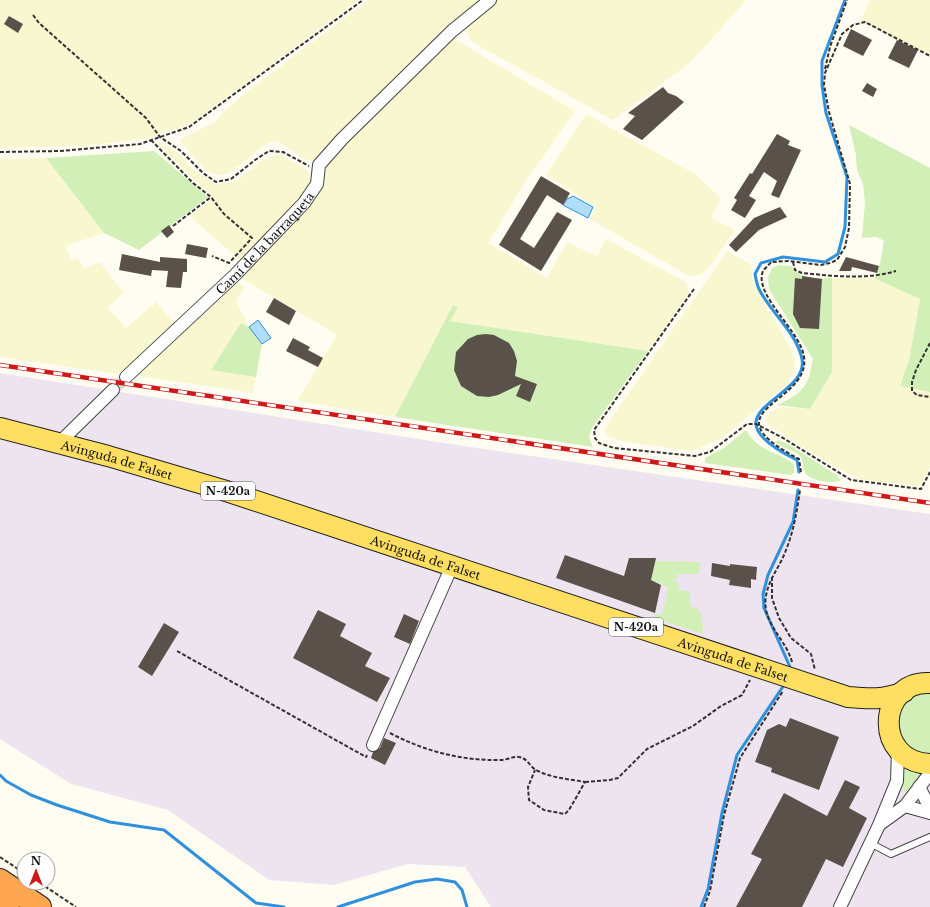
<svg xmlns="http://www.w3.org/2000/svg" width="930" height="907" font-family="'Libre Baskerville',serif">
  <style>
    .industrial { fill: #eee4ef }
    .farmland { fill: #f9f7cf }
    .green { fill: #d2efb7 }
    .water { fill: #b1ddfc; stroke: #3090db }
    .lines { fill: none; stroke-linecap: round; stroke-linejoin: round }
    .stream { stroke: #3090db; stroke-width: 3 }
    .building { fill: #5a514b }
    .street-tunnel { stroke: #dbd9d0; stroke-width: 12; stroke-dasharray: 12 6; stroke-linecap: butt }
    .lane-casing { stroke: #434343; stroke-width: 8 }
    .street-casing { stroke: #434343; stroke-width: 14 }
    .primary-casing { stroke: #212121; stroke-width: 22 }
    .highway-casing { stroke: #212121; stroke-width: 24 }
    .path { stroke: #323232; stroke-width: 2; stroke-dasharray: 4 2; stroke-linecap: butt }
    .lane { stroke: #fff; stroke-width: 6 }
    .street { stroke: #fff; stroke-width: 12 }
    .primary { stroke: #ffdf62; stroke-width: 20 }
    .highway { stroke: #ffa750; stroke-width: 22 }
    .rail-casing { stroke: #cf1819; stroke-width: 4.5 }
    .rail { stroke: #fff; stroke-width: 3; stroke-dasharray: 9; stroke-linecap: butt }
    .labels { text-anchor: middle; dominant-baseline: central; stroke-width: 4; stroke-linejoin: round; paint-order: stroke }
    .shield { fill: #fff; stroke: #585858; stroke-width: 1 }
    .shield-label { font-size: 11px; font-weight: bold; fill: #101010 }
    .street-label { font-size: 12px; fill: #101010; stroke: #fff }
  </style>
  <rect width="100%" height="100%" fill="#fffdf2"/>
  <path class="industrial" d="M0 373 457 445 930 514V907H491L465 867 408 864 334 885 269 880 168 810 71 784 0 739Z"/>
  <path class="farmland" d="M0 0H358L196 120 178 129 163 132 149 138 119 142 82 146 0 148Z
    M368 0H483L316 161 304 159 283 144 274 141 266 144 228 174 217 175 205 170 179 140 215 122 223 112 252 88Z
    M495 0H746L692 61 613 120 472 42 465 28Z
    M870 0H930V56L860 21Z
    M451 37 575 111 524 184 488 243 547 278 567 242 597 256 606 239 687 283 688 294 648 351 450 321 453 305 395 417 297 401 337 335 238 276 306 204 316 201 318 189 327 161Z
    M586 114 695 174 721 198 712 218 735 230 710 266 701 275 689 276 590 219 596 207 546 175Z
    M156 141 171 148 182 156 191 168 215 184 235 182 262 160 279 154 307 170 312 178 310 188 240 260 190 217 213 198 160 146Z
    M46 158 104 233 65 246 72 261 78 258 84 269 100 262 124 293 107 307 126 328 156 302 176 324 118 374 0 357V159Z
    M727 251 753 266 751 270 754 285 791 349 795 363 793 374 787 384 722 438 692 451 625 442 610 437 605 433V428Z
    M832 278H874L920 298 909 360 900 386 930 392V466L920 486 860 480 815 455 770 426 765 420 771 411 783 407 810 409 832 372Z
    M234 280 245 287 236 301 249 327 241 324 211 369 256 377 253 393 146 377 133 373Z"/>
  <path class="green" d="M849 125 930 168V392L900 386 909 360 920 299 874 278 880 264 884 241 877 237 862 238 865 202 863 184 857 170 856 155Z
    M154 151 208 197 139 250 104 233 46 158Z
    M779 265 791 266C799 279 818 279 832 278V372L810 409 777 405C792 398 805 392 810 374 811 369 811 364 813 359L769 289 768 277 772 268Z
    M453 305 458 308 450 321 648 351 592 428 589 437 593 447 395 417Z
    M241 323 249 327 262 344 256 377 211 370Z
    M746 430C758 452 777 451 794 464V473L790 475 705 463V458L724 448Z
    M778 440 788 444 838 476 840 481C830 483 810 482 804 471 802 466 804 461 800 456 793 449 782 449 775 442Z
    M655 561 700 562 699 574H678L675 581 678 582 679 590 690 591V606L700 610 703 625 702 634 654 618 655 613 661 615 667 598 665 597 668 587 651 580Z
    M930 691V755C925 755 919 754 915 753 911 751 908 747 906 744 884 722 903 694 930 691Z
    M903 764 924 772 906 796 902 785Z"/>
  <path class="water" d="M573 196 593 207 588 218 563 205 567 199Z
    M258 320 271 338 262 344 249 327Z"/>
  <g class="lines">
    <path class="stream" d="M799 472 797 460C698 411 810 400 802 359 797 333 770 312 759 289 757 285 756 279 755 274L761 263 783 257 825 262 838 254 845 227 847 177 826 113 822 85V61L845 0
      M790 667 764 608 763 594 768 575 793 522 798 490
      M0 775 6 781 31 795 57 805 110 822 164 830 256 903 284 907
      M338 907 415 882 437 879 455 882 462 890 467 907
      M701 907 708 889 722 813 737 755 784 685"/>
  </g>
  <path class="building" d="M9 16 23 24 18 33 4 24Z
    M851 29 872 40 863 56 843 46Z
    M897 40 918 50 909 68 888 58Z
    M867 83 877 89 873 97 862 91Z
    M663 87 668 93 676 96 684 102 642 140 623 129 635 116 628 113Z
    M777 134 790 141 788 145 801 150 779 198 771 195 777 181 764 172 749 196 756 200 745 218 731 210 737 200 734 198 750 173 752 174Z
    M541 176 570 193 563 205 547 195 520 239 534 248 557 212 572 220 541 271 499 245Z
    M780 207 787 217 759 230 736 252 729 245 754 218Z
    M169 225 174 232 167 238 161 231Z
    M187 244 208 248 206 258 185 254Z
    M122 254 160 262V257L187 259V272H183L181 288 166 287 168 271 152 270 151 276 119 270Z
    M846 257 879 266 877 273 852 267 851 271H839Z
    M802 276 822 279 819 329 800 328 793 314 795 278 802 279Z
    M274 298 296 311 289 325 266 312Z
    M486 334 494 335 509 343 514 351 517 361 515 376 537 384 530 402 516 396 521 384 498 395 489 397 477 396 461 386 454 370 456 352 468 339 477 335Z
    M293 338 310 347 308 350 323 358 318 367 286 351Z
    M565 555 624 576 629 558H656L651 580 661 585 655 613 556 578Z
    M712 563 730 566V564L757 567 756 580 751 579V588L729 585 730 580 711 576Z
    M318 610 346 624 340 636 372 653 365 666 390 678 377 702 293 658Z
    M404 614 419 621 410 644 394 637Z
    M164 623 179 632 152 676 138 667Z
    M790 718 839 737 819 790 771 772 772 768 755 762 767 730 779 724 786 727Z
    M384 738 396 743 385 765 371 758 373 752 380 748Z
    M845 780 860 787 849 808 867 818 843 867 826 859 802 907H736L762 859 751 854 784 793 827 816Z"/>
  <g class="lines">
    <path class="street-tunnel" d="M113 390 126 377"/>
    <defs>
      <path id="lane" d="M870 843 891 854 930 837"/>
      <g id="street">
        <path id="s1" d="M126 377 235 275 304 203 317 184 319 165 342 139 452 31 490 0"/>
        <path d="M59 443 113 390"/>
        <path d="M373 745 452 566"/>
        <path d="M919 787 930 808"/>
        <path d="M905 806 930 813"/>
        <path d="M880 824 905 806 930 773"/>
        <path d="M840 907 879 825 897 781 898 750"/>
      </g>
      <g id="primary">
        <path id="s2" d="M0 428 108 456 223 490 848 697C870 699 883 700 904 692"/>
        <path d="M930 683C877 680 873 762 930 764"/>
      </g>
      <path id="highway" d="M0 880 40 907
        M0 902 8 907"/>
    </defs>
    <use href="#lane" class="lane-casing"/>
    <use href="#street" class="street-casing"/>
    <use href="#primary" class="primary-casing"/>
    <use href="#highway" class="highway-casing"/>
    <path class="path" d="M33 15 39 23 146 118 160 137 181 151 203 173 216 182 231 179 255 160 269 151 283 152 309 166
      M825 69 830 47 847 0
      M151 140 193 183 211 197 224 214 252 238 229 263 212 256
      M0 152 60 151 140 144 189 127 363 0
      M173 226 211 197
      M793 262 795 270 802 273C833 276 866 280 896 271
      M694 289 594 430 595 438 599 443 614 448 695 456 710 452 747 424H756L783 438 851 480 921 489 930 472
      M930 343 916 370 912 382V391L917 395 930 397
      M801 472 799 459C703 409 811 405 804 357 801 331 753 295 763 271 765 268 769 265 771 262L788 261 821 265 830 263 837 260 845 247 849 228 850 184 829 112 824 85 825 73 842 34 853 25 865 22 930 56
      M772 577V598L779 618 791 638 811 654 815 670
      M177 651 366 757 367 755
      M792 662C787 643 770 629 766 610 762 586 779 570 786 550 794 530 797 510 800 490
      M390 733C424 751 462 761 501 760 507 760 513 756 519 757 528 758 530 768 538 771 552 778 569 779 585 782L569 810 565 814 544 810 529 800 528 787 535 770
      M585 782 610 780 618 778 647 749 693 726 721 706 742 695 750 680
      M0 857 24 873
      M40 883 76 907
      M704 907 710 891 724 815 740 758 783 691"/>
    <use href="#lane" class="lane"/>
    <use href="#street" class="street"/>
    <use href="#primary" class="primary"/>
    <use href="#highway" class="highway"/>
    <defs>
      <path id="rail" d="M0 365 930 503"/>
    </defs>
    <use href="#rail" class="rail-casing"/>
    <use href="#rail" class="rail"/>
  </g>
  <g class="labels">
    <g class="shield">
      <rect x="201" y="482" width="54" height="18" rx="3"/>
      <rect x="609" y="618" width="54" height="18" rx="3"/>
    </g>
    <g class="shield-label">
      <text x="228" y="491">N-420a</text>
      <text x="636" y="627">N-420a</text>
    </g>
    <g class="street-label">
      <text stroke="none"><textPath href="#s1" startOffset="193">Camí de la barraqueta</textPath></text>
      <text stroke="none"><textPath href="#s2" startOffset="121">Avinguda de Falset</textPath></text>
      <text stroke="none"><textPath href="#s2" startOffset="445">Avinguda de Falset</textPath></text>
      <text stroke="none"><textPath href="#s2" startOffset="769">Avinguda de Falset</textPath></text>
    </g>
  </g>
  <g transform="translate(36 871)"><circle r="19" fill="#ffffff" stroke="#9f9f9f"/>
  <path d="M0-3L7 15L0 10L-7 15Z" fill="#cf1819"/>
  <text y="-6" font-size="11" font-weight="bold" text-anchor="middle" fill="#101010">N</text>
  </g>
</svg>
